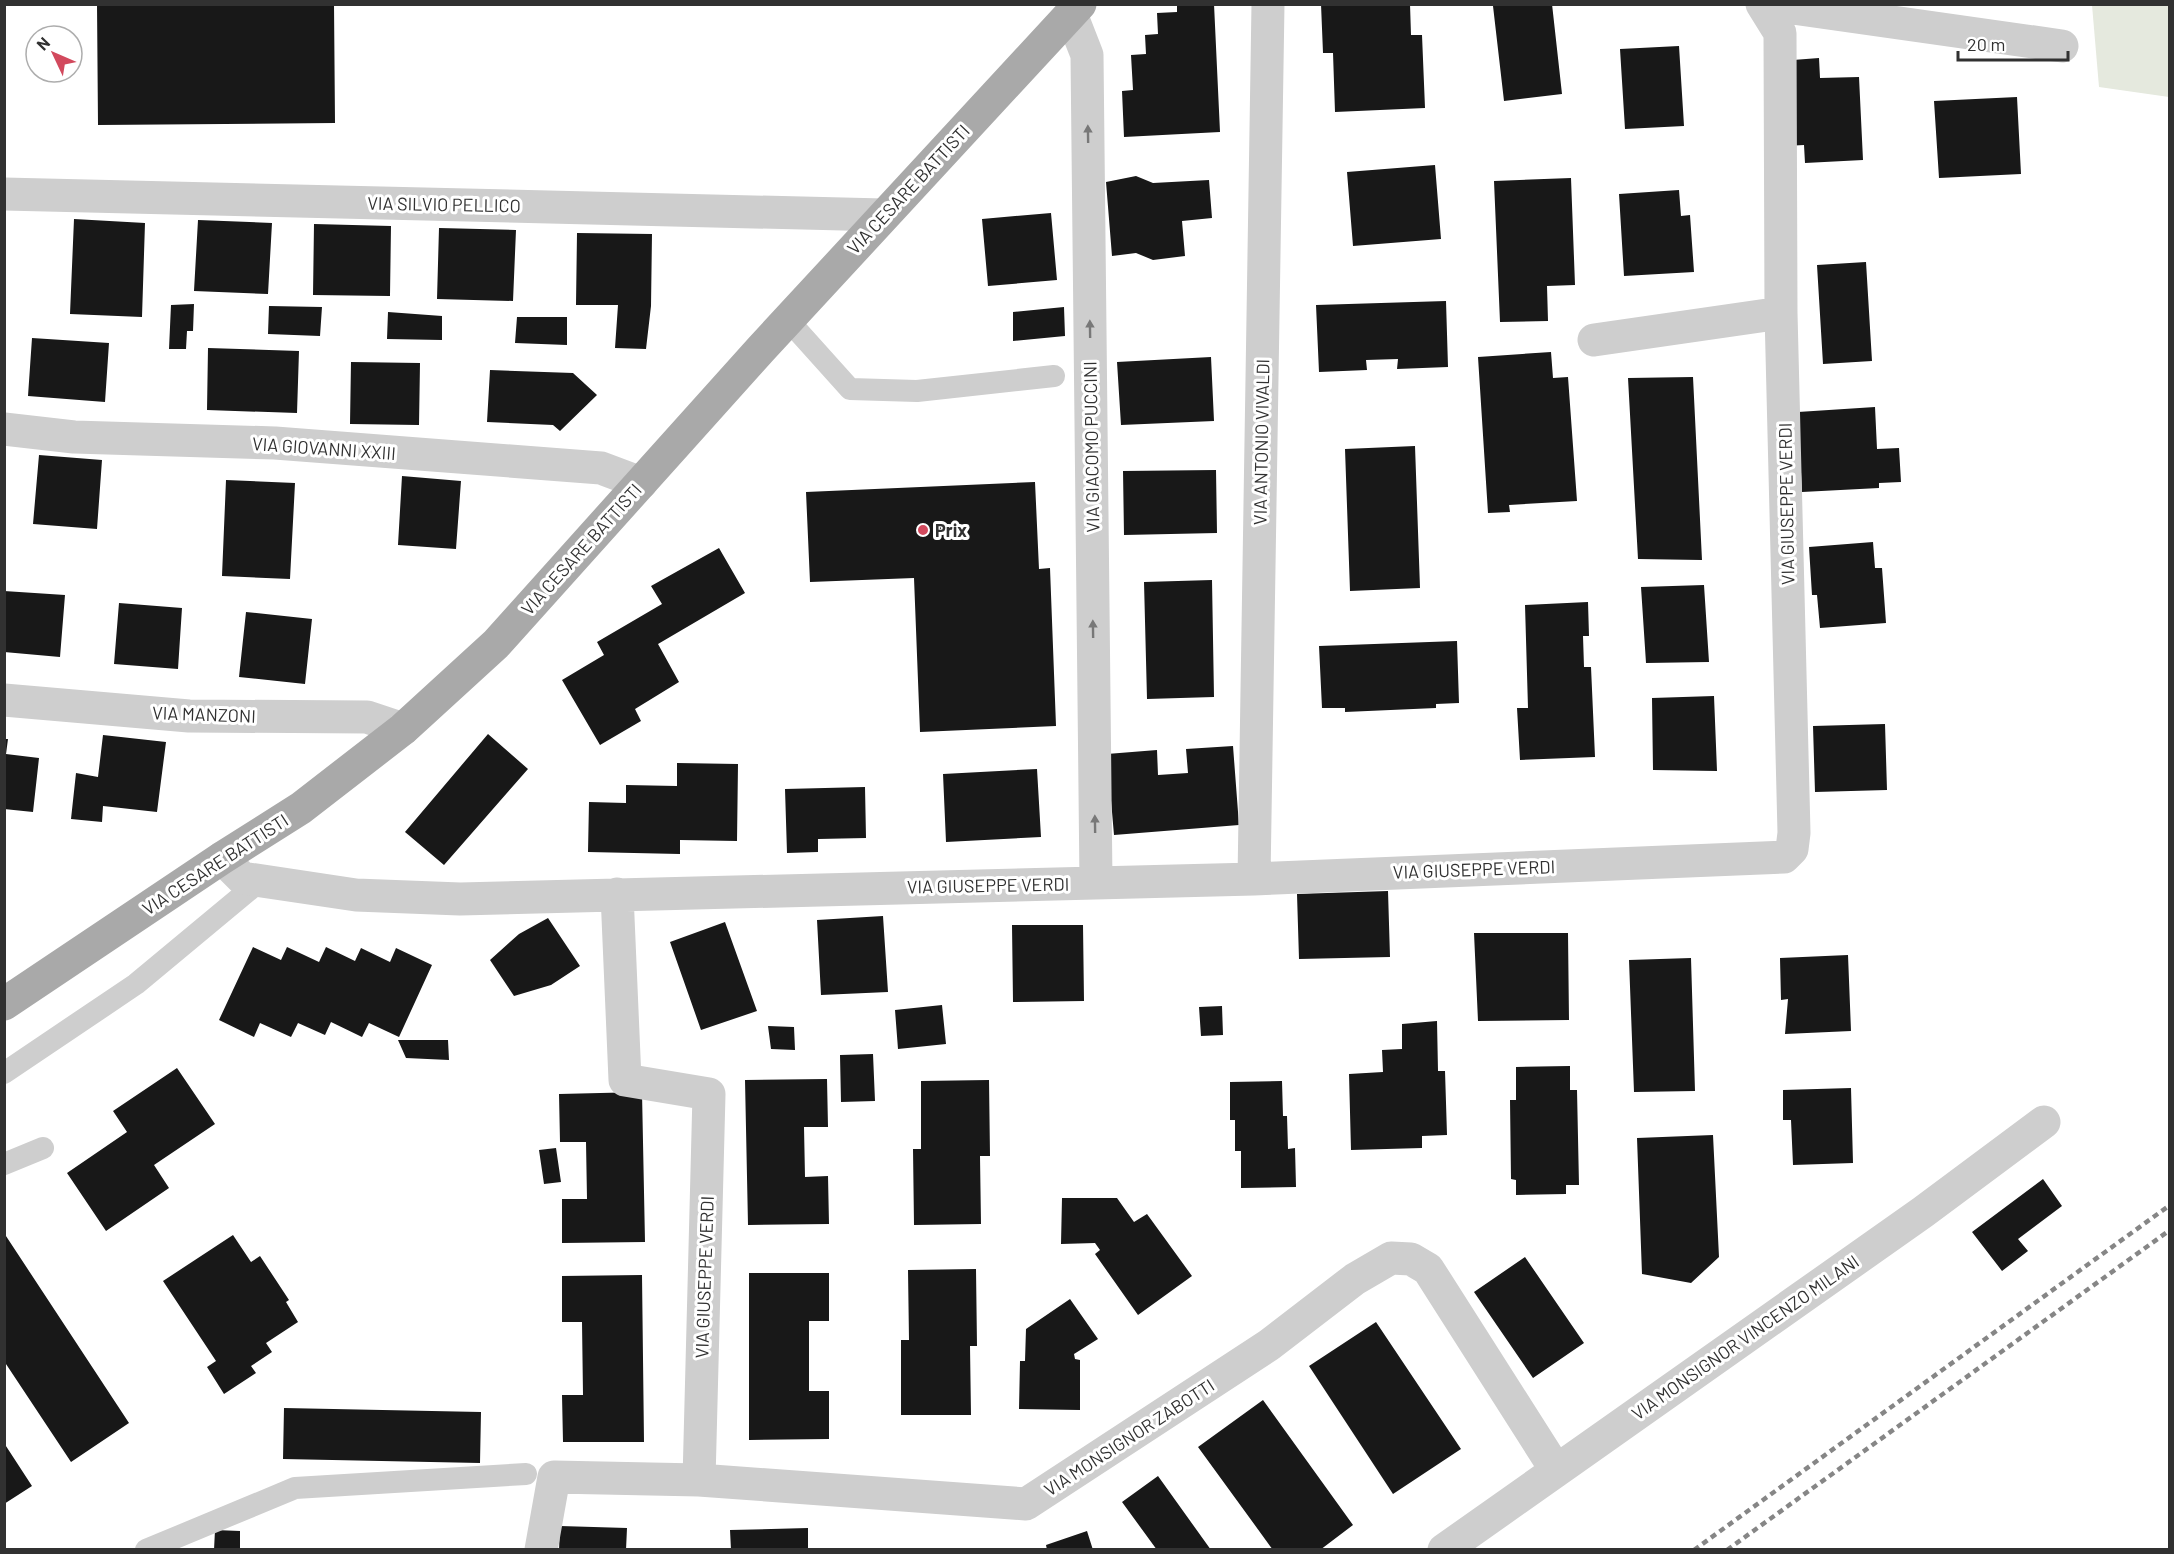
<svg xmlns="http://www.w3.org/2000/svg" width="2174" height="1554" font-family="Barlow,sans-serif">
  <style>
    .green { fill: #e5e9de }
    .building { fill: #181818 }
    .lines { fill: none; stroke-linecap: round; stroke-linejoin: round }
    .service { stroke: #cecece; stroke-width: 22 }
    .minor { stroke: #cecece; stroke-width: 33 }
    .primary { stroke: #a9a9a9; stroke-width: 33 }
    .rail { stroke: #868686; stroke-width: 4.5; stroke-dasharray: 6 4.5; stroke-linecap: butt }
    .oneway { fill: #787878 }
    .poi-dot { fill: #d2495d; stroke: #fff; stroke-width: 2 }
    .labels { text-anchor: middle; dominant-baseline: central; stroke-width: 6; stroke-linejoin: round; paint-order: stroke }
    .street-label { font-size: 18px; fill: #313131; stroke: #fff }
    .poi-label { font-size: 18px; font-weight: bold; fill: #313131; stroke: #fff; text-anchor: start }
  </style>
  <rect width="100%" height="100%" fill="#fff"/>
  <path class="green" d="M2092 5H2169V97L2099 87Z"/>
  <path class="building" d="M97 4H334L335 123 98 125Z
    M1177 4H1214L1220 132 1124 137 1122 91 1133 90 1131 55 1146 54 1145 35 1158 34 1157 13 1177 12Z
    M1321 4H1410L1411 35H1422L1425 108 1335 112 1333 53H1323Z
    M1510 4H1552L1562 94 1504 101 1493 6Z
    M1679 46 1684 126 1625 129 1620 49Z
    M1819 58 1820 78 1859 77 1863 160 1805 163 1804 145 1785 146 1780 61Z
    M2017 97 2021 174 1939 178 1934 101Z
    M1435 165 1441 239 1353 246 1347 172Z
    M1136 176 1153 183 1209 180 1212 218 1182 221 1185 256 1153 260 1136 253 1112 256 1106 182Z
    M1571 178 1575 285 1547 286 1548 321 1500 322 1494 181Z
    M1679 190 1681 216 1690 215 1694 272 1624 276 1619 194Z
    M1051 213 1057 280 988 286 982 219Z
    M74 219 145 223 142 317 70 314Z
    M198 220 272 223 268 294 194 291Z
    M314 224 391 226 390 296 313 295Z
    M439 228 516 230 513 301 437 299Z
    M577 233 652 234 651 306 646 349 615 348 618 305H576Z
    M1866 262 1872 361 1823 364 1817 265Z
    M1446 301 1448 367 1397 369 1398 359 1366 360 1367 370 1319 372 1316 305Z
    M194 304 193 331H187L186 349H169L171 305Z
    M269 306 322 307 320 336 268 334Z
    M1064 307 1065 336 1013 341V312Z
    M388 312 442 316V340L387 339Z
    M517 317H567V345L515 343Z
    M32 338 109 343 105 402 28 396Z
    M208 348 299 351 297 413 207 410Z
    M1551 352 1553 378 1568 377 1577 501 1509 505 1510 512 1488 513 1478 357Z
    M1211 357 1214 421 1121 425 1117 362Z
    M351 362 420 363 419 425 350 424Z
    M490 370 573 373 597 395 560 431 553 425 487 422Z
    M1693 377 1702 560 1638 559 1628 378Z
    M1875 407 1877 449 1899 448 1901 482 1879 483V488L1802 492 1798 412Z
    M1415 446 1420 588 1350 591 1345 449Z
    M39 455 102 460 97 529 33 524Z
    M1216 470 1217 533 1124 535 1123 471Z
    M402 476 461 481 456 549 398 545Z
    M226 480 295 483 290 579 222 576Z
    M1035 482 1039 569 1050 568 1056 726 920 732 914 578 810 582 806 492Z
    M1873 542 1875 568H1882L1886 623 1820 628 1817 595H1812L1809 547Z
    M719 548 745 593 658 644 679 682 635 709 641 721 600 745 562 680 604 655 597 642 662 604 651 586Z
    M1212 580 1214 697 1147 699 1144 582Z
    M1704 585 1709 662 1646 663 1641 587Z
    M4 591 65 595 60 657 4 652Z
    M1588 602 1589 636H1583L1584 667H1591L1595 757 1520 760 1517 708H1528L1525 605Z
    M119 603 182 608 178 669 114 664Z
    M246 612 312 619 305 684 239 677Z
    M1457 641 1459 703 1436 704V708L1345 712V708H1322L1319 646Z
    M1714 696 1717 771 1653 770 1652 698Z
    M1885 724 1887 790 1815 792 1813 726Z
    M488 734 528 769 444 865 405 832Z
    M103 735 166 742 157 812 103 806 102 822 71 819 76 773 98 777Z
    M4 739H8L6 754 39 758 33 812 4 809Z
    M1233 746 1239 825 1114 835 1107 754 1157 750 1158 775 1188 773 1186 749Z
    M677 763 738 764 737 841 680 840V854L588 852 589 802 626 803V785L677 786Z
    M1037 769 1041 837 946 842 943 774Z
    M865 787 866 838 818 839V852L787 853 785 789Z
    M1388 891 1390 957 1299 959 1297 894Z
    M883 916 888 992 821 995 817 920Z
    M548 918 580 966 551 985 514 996 490 960 519 934Z
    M725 922 757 1011 701 1030 670 942Z
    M1012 925H1083L1084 1001 1013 1002Z
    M1474 933H1568L1569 1020 1478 1021Z
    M253 947 281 960 287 947 319 962 326 947 355 961 361 948 390 962 396 948 432 965 399 1037 369 1023 362 1037 331 1022 325 1035 298 1023 291 1037 260 1023 254 1037 219 1020Z
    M1848 955 1851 1031 1785 1034 1788 999 1781 1000 1780 958Z
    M1691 958 1695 1091 1634 1092 1629 960Z
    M942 1005 946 1044 898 1049 895 1010Z
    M1222 1006 1223 1035 1201 1036 1199 1007Z
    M1437 1021 1438 1071H1445L1447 1135 1422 1136V1148L1351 1150 1349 1074 1383 1072 1382 1050 1402 1049V1024Z
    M768 1026 794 1027 795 1050 771 1049Z
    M398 1040H448L449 1060 406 1058Z
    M873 1054 875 1101 841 1102 840 1055Z
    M1570 1066V1090H1577L1579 1185H1566V1194L1516 1195V1180L1511 1179 1510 1100H1516V1067Z
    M177 1068 215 1124 154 1165 169 1188 106 1231 67 1173 127 1132 113 1111Z
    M827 1079 828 1127H804L805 1177 828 1176 829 1224 748 1225 745 1080Z
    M989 1080 990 1156H980L981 1224 914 1225 913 1149H921V1081Z
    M1282 1081 1283 1116H1287L1288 1149 1295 1148 1296 1187 1241 1188V1151H1235V1120H1230V1082Z
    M1851 1088 1853 1163 1793 1165 1791 1120H1783V1090Z
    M642 1092 645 1242 562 1243V1199H587L586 1142H560L559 1094Z
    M1713 1135 1719 1257 1691 1283 1642 1274 1637 1138Z
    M556 1148 561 1182 544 1184 539 1150Z
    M2043 1179 2062 1206 2018 1239 2028 1251 2002 1271 1972 1232Z
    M1062 1198H1117L1134 1222 1147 1214 1192 1276 1138 1315 1095 1254 1100 1250 1095 1243 1061 1244Z
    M4 1233 129 1423 71 1462 4 1361Z
    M233 1235 251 1262 260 1256 289 1300 286 1302 298 1322 266 1343 272 1352 251 1366 256 1373 224 1394 207 1367 216 1361 163 1281Z
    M1525 1257 1584 1343 1533 1378 1474 1292Z
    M976 1269 977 1346H970L971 1415H901V1340H909L908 1270Z
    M749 1273H829V1321H809V1391H829V1439L749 1440Z
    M642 1275 644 1442H563L562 1395H583L582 1322H562V1276Z
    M1070 1299 1098 1339 1074 1354 1075 1359 1080 1360V1410L1019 1409 1020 1361H1025L1026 1329Z
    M1376 1322 1461 1449 1393 1494 1309 1366Z
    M1263 1400 1353 1525 1320 1550H1273L1198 1447Z
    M284 1408 481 1412 480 1463 283 1459Z
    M4 1443 32 1486 4 1504Z
    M1158 1476 1211 1550H1157L1122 1502Z
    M560 1526 627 1528 626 1550H559Z
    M808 1528V1550H731L730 1530Z
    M215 1530 240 1531V1550H214Z
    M1087 1531 1093 1550H1047L1046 1545Z"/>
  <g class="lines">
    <path class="service" d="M788 320 850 389 917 391 1054 376
      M4 1073 136 984 260 881
      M4 1164 43 1148
      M146 1550 295 1488 526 1474"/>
    <path class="minor" d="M1765 4 2062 46
      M1071 14 1087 55 1096 882
      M4 194 884 215
      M1594 340 1781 313
      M4 429 74 437 275 443 601 468 641 483
      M4 700 189 716 367 717 403 729
      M222 858 242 878 356 895 460 899 1254 879 1784 857 1792 849 1794 833 1781 313 1780 33 1762 4
      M1254 879 1268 4
      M617 894 625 1080 709 1094 699 1480
      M541 1550 554 1477 699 1480 1026 1504 1269 1345 1355 1279 1391 1258 1411 1259 1428 1269 1556 1470
      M1444 1550 1923 1212 2044 1122"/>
    <path class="primary" d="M4 1004 222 858 301 808 403 729 496 644 761 349 1080 4"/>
    <path class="rail" d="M1694 1550 2170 1205
      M1727 1550 2170 1230"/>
  </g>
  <defs><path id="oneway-solid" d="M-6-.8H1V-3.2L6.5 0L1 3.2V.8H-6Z" transform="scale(1.5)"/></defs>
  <g class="oneway">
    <use href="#oneway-solid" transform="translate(1088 134) rotate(-91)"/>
    <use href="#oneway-solid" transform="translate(1090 329) rotate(-91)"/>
    <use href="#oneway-solid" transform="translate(1093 629) rotate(-91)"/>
    <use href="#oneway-solid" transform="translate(1095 824) rotate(-91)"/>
  </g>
  <circle class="poi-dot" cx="923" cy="530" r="6"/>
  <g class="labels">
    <g class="street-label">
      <text transform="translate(908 189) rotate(-47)">VIA CESARE BATTISTI</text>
      <text transform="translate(444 204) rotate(1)">VIA SILVIO PELLICO</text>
      <text transform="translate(1261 442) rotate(-89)">VIA ANTONIO VIVALDI</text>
      <text transform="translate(1091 447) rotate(-91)">VIA GIACOMO PUCCINI</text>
      <text transform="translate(324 448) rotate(4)">VIA GIOVANNI XXIII</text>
      <text transform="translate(1786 504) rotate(-91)">VIA GIUSEPPE VERDI</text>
      <text transform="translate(581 549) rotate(-48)">VIA CESARE BATTISTI</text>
      <text transform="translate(204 714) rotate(2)">VIA MANZONI</text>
      <text transform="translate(215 864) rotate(-33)">VIA CESARE BATTISTI</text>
      <text transform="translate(1474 869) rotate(-2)">VIA GIUSEPPE VERDI</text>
      <text transform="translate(988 885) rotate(-1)">VIA GIUSEPPE VERDI</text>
      <text transform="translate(704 1277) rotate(-88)">VIA GIUSEPPE VERDI</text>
      <text transform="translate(1745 1337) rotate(-35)">VIA MONSIGNOR VINCENZO MILANI</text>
      <text transform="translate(1129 1437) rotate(-33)">VIA MONSIGNOR ZABOTTI</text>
    </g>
    <g class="poi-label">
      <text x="935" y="530">Prix</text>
    </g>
  </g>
  <rect width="2174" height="1554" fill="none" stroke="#313131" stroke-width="12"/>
  <g transform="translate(54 54) rotate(314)"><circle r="28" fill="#ffffff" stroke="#adadad" stroke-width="1.5"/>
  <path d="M0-4.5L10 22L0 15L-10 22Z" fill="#d2495d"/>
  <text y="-9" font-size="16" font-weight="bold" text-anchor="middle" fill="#313131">N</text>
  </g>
  <path d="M1958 51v9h110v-9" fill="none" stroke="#313131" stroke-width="3"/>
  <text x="1967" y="51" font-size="18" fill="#313131" stroke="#ffffff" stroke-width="4.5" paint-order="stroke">20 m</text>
</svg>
